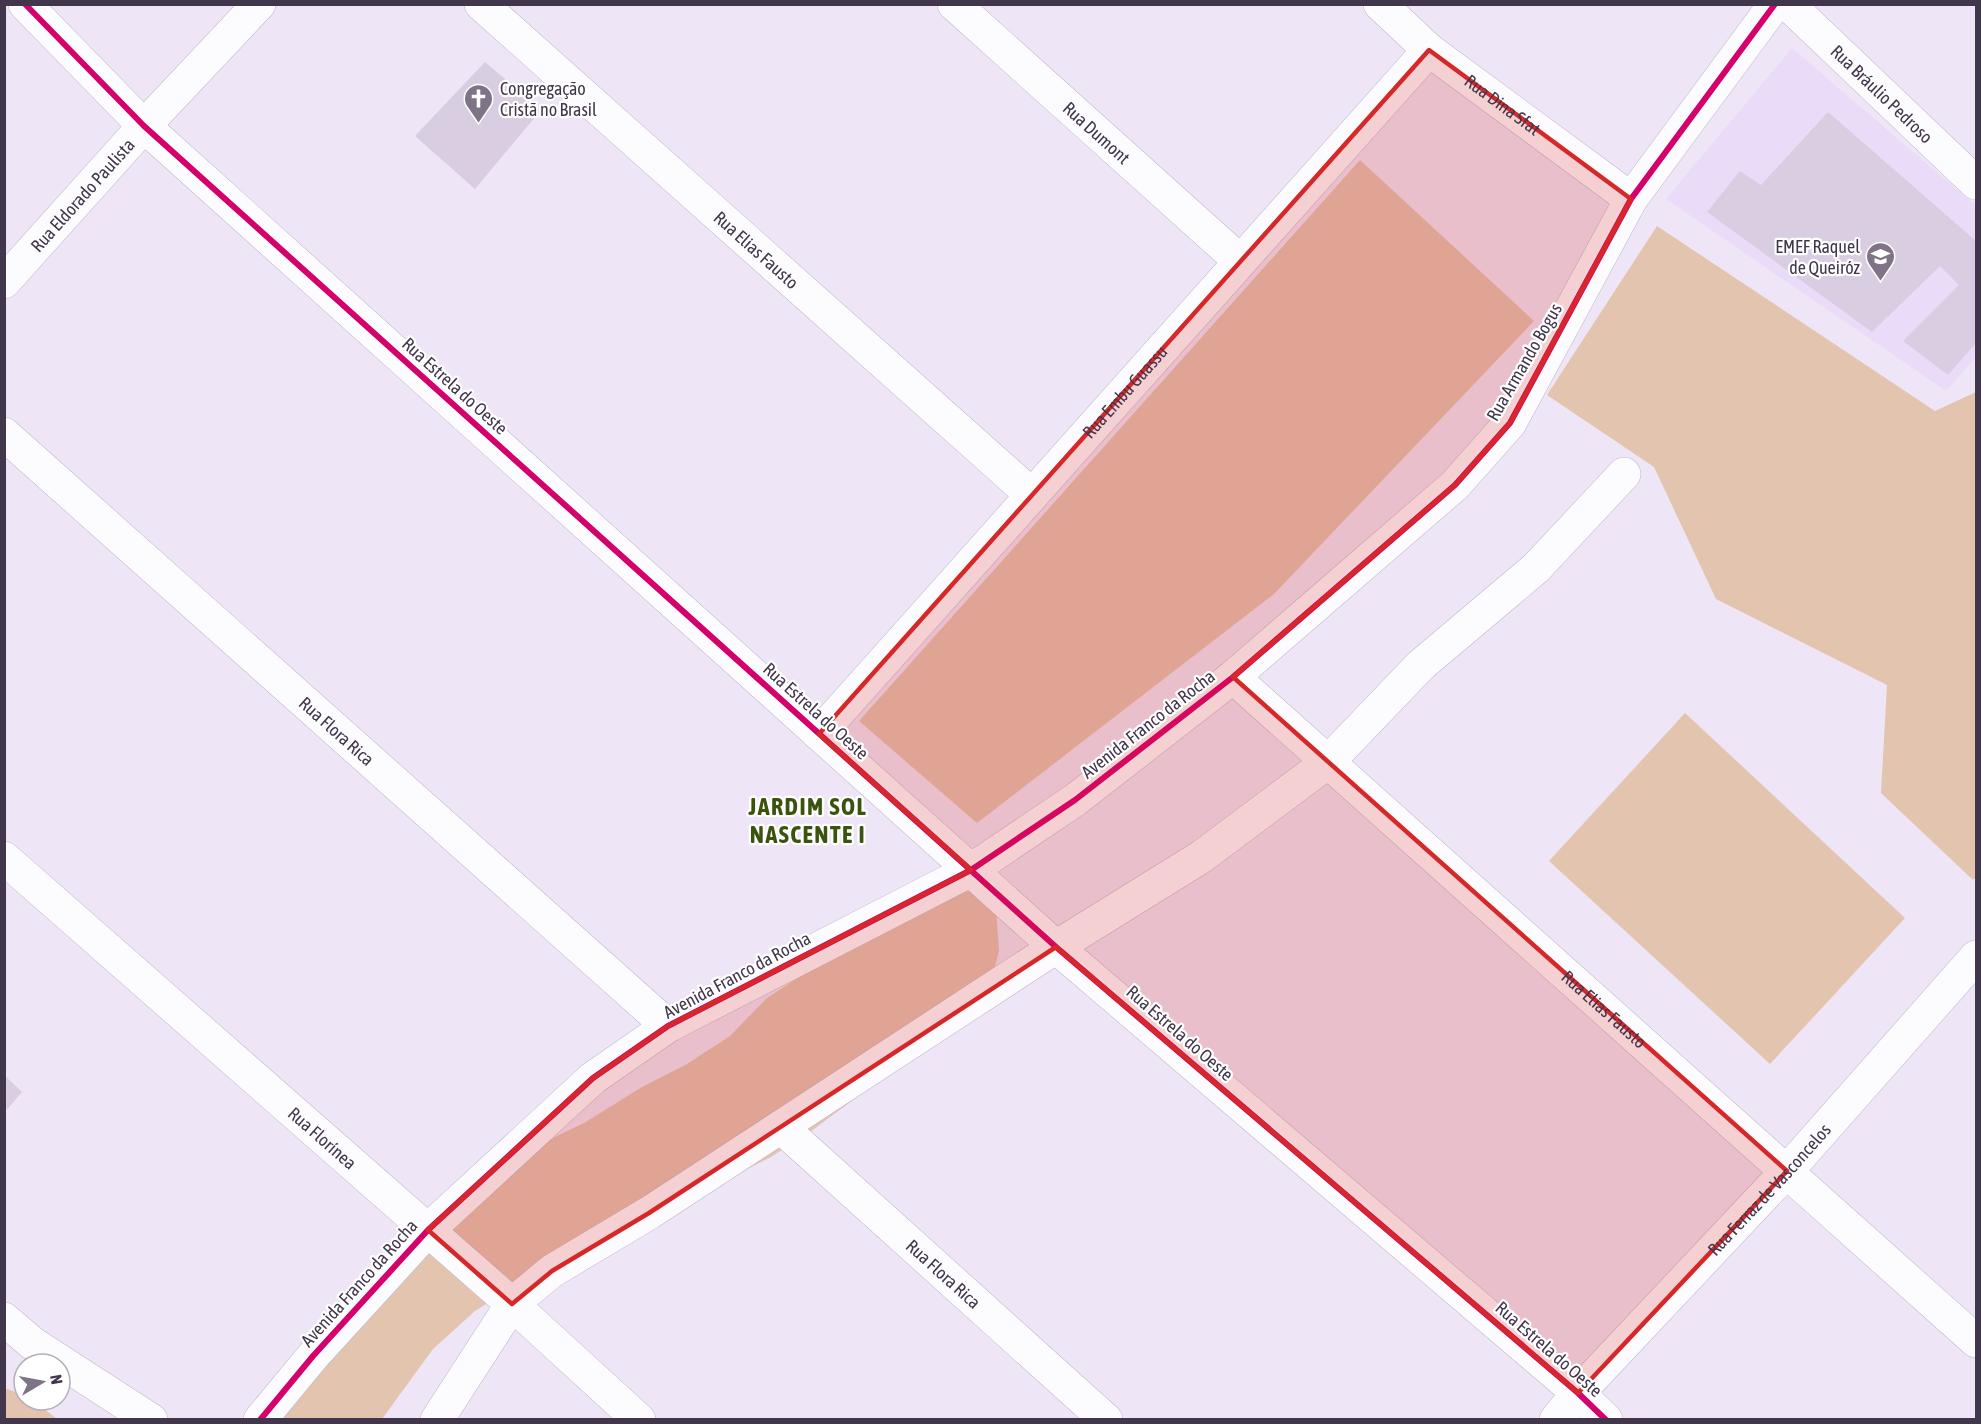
<svg xmlns="http://www.w3.org/2000/svg" width="1981" height="1424" font-family="'Asap Condensed',sans-serif">
  <style>
    .built { fill: #eadcf8 }
    .green { fill: #e2c4af }
    .building { fill: #d8cde1 }
    .lines { fill: none; stroke-linecap: round; stroke-linejoin: round }
    .minor-casing { stroke: #bfb6c7; stroke-width: 34 }
    .minor { stroke: #fcfbfe; stroke-width: 33 }
    .cycleway-casing { stroke: #fff; stroke-width: 10 }
    .cycleway { stroke: #d6006c; stroke-width: 6 }
    .marked { fill: #d62828; fill-opacity: 0.2; stroke: #d62828; stroke-width: 4.5; stroke-linejoin: round }
    .labels { text-anchor: middle; dominant-baseline: central; stroke-width: 4.5; stroke-linejoin: round; paint-order: stroke }
    .poi-label { font-size: 18px; fill: #41364b; stroke: #fff; text-anchor: start }
    .street-label { font-size: 18px; fill: #41364b; stroke: #fff }
    .district-label { font-size: 24px; font-weight: bold; letter-spacing: 1.5px; fill: #3a540d; stroke: #fff }
  </style>
  <rect width="100%" height="100%" fill="#eee5f6"/>
  <path class="built" d="M1792 48 1976 206V357L1946 391 1666 199Z"/>
  <path class="green" d="M1360 160 1534 321 1274 594 977 823 859 721Z
    M1657 226 1935 411 1976 392V877L1973 880 1881 793 1887 685 1716 599 1654 467 1547 395Z
    M1685 713 1905 918 1770 1064 1549 861Z
    M942 890 995 893 999 951 986 1001 814 1129 771 1157 519 1283 475 1311 433 1349 382 1419 267 1420 293 1377 534 1147 584 1123 642 1087 687 1064 730 1036 767 998 897 913Z
    M4 1388 24 1395V1400H33L57 1419H5Z"/>
  <path class="building" d="M485 62 541 110 475 189 415 136Z
    M1828 112 1976 241V343L1948 375 1903 341 1959 285 1940 266 1872 332 1707 212 1740 171 1761 185Z
    M4 1075 22 1092 4 1113Z"/>
  <g class="lines">
    <defs>
      <g id="minor">
        <path d="M25 4 144 126 1056 947 1578 1393 1606 1420"/>
        <path id="s1" d="M481 4 1032 495"/>
        <path id="s2" d="M954 4 1240 261"/>
        <path id="s3" d="M1380 4 1429 50 1631 199"/>
        <path id="s4" d="M1788 4 1976 183"/>
        <path id="s5" d="M4 282 144 126 259 4"/>
        <path id="s6" d="M4 434 668 1026"/>
        <path id="s7" d="M1233 677 1976 1341"/>
        <path id="s8" d="M819 734 1429 50"/>
        <path id="s9" d="M4 858 512 1304 639 1420"/>
        <path id="s10" d="M781 1127 1106 1420"/>
        <path d="M4 1319 32 1343 151 1420"/>
        <path d="M260 1420 313 1356 428 1230 593 1078 668 1026 971 870 1075 800 1233 677 1455 485 1510 423 1631 199 1775 4"/>
        <path d="M437 1420 512 1304 552 1271 649 1213 1056 947 1201 857 1328 762 1421 665 1536 568 1624 474"/>
        <path id="s11" d="M1556 1420 1578 1393 1787 1171 1976 957"/>
      </g>
    </defs>
    <use href="#minor" class="minor-casing"/>
    <use href="#minor" class="minor"/>
    <defs>
      <path id="cycleway" d="M25 4 144 126 1056 947 1578 1393 1606 1420
        M260 1420 313 1356 428 1230 593 1078 668 1026 971 870 1075 800 1233 677 1455 485 1510 423 1631 199 1775 4"/>
    </defs>
    <use href="#cycleway" class="cycleway-casing"/>
    <use href="#cycleway" class="cycleway"/>
  </g>
  <path class="marked" d="M1429 50 1631 199 1510 423 1455 485 1233 677 1787 1171 1578 1393 1056 947 649 1213 552 1271 512 1304 428 1230 593 1078 668 1026 971 870 819 734Z"/>
  <defs>
    <symbol id="church-pin" viewBox="-11 -11 22 30"><path d="M0 17L-7.5 6A9.5 9.5 0 1 1 7.5 6Z" fill="#7e7387" stroke="#fff"/><path d="M-1.2-6h2.4v3.5h3.3v2.4h-3.3V6h-2.4V-.1h-3.3v-2.4h3.3Z" fill="#fff"/></symbol>
    <symbol id="school-pin" viewBox="-11 -11 22 30"><path d="M0 17L-7.5 6A9.5 9.5 0 1 1 7.5 6Z" fill="#7e7387" stroke="#fff"/><path d="M0-5L7-2L0 1L-7-2ZM-4 1L0 2.5L4 1V4Q0 6-4 4Z" fill="#fff"/></symbol>
  </defs>
  <g fill-rule="evenodd">
    <use href="#church-pin" x="462" y="82" width="33" height="45"/>
    <use href="#school-pin" x="1864" y="240" width="33" height="45"/>
  </g>
  <g class="labels">
    <g class="poi-label">
      <text x="500" y="88">Congregação<tspan x="500" dy="21">Cristã no Brasil</tspan></text>
      <text x="1860" y="246" text-anchor="end">EMEF Raquel<tspan x="1860" dy="21">de Queiróz</tspan></text>
    </g>
    <g class="street-label">
      <text stroke="none"><textPath href="#s4" startOffset="130">Rua Bráulio Pedroso</textPath></text>
      <text stroke="none"><textPath href="#s3" startOffset="159">Rua Dina Sfat</textPath></text>
      <text stroke="none"><textPath href="#s2" startOffset="192">Rua Dumont</textPath></text>
      <text stroke="none"><textPath href="#s5" startOffset="117">Rua Eldorado Paulista</textPath></text>
      <text stroke="none"><textPath href="#s1" startOffset="369">Rua Elias Fausto</textPath></text>
      <text transform="translate(1524 362) rotate(-60)">Rua Armando Bogus</text>
      <text transform="translate(455 386) rotate(42)">Rua Estrela do Oeste</text>
      <text stroke="none"><textPath href="#s8" startOffset="459">Rua Embu Guassu</textPath></text>
      <text transform="translate(816 711) rotate(42)">Rua Estrela do Oeste</text>
      <text transform="translate(1148 724) rotate(-38)">Avenida Franco da Rocha</text>
      <text stroke="none"><textPath href="#s6" startOffset="446">Rua Flora Rica</textPath></text>
      <text transform="translate(737 975) rotate(-28)">Avenida Franco da Rocha</text>
      <text stroke="none"><textPath href="#s7" startOffset="498">Rua Elias Fausto</textPath></text>
      <text transform="translate(1180 1033) rotate(41)">Rua Estrela do Oeste</text>
      <text stroke="none"><textPath href="#s9" startOffset="424">Rua Florínea</textPath></text>
      <text stroke="none"><textPath href="#s11" startOffset="314">Rua Ferraz de Vasconcelos</textPath></text>
      <text stroke="none"><textPath href="#s10" startOffset="219">Rua Flora Rica</textPath></text>
      <text transform="translate(359 1283) rotate(-48)">Avenida Franco da Rocha</text>
      <text transform="translate(1549 1349) rotate(41)">Rua Estrela do Oeste</text>
    </g>
    <g class="district-label">
      <text x="808" y="806">JARDIM SOL<tspan x="808" dy="28">NASCENTE I</tspan></text>
    </g>
  </g>
  <rect width="1981" height="1424" fill="none" stroke="#41364b" stroke-width="12"/>
  <g transform="translate(42 1382) rotate(80)"><circle r="28" fill="#ffffff" stroke="#b3afb7" stroke-width="1.5"/>
  <path d="M0-4.5L10 22L0 15L-10 22Z" fill="#7e7387"/>
  <text y="-9" font-size="16" font-weight="bold" text-anchor="middle" fill="#41364b">N</text>
  </g>
</svg>
